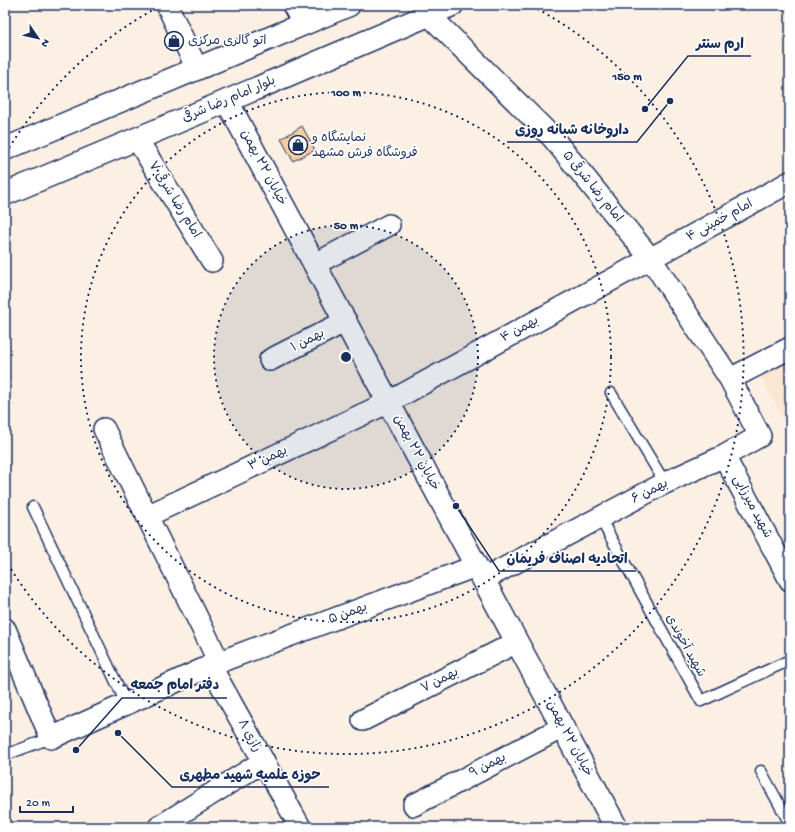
<svg xmlns="http://www.w3.org/2000/svg" width="795" height="832" font-family="'Gochi Hand','Playpen Sans Arabic',sans-serif">
  <style>
    .built { fill: #fae6d1 }
    .building { fill: #f6cea5; stroke: #1b2f5e }
    .lines { fill: none; stroke-linecap: round; stroke-linejoin: round }
    .service-casing { stroke: #1b2f5e; stroke-width: 13 }
    .minor-casing { stroke: #1b2f5e; stroke-width: 24 }
    .tertiary-casing { stroke: #1b2f5e; stroke-width: 25 }
    .primary-casing { stroke: #1b2f5e; stroke-width: 25 }
    .service { stroke: #fff; stroke-width: 10 }
    .minor { stroke: #fff; stroke-width: 21 }
    .tertiary { stroke: #fff; stroke-width: 22 }
    .primary { stroke: #fff; stroke-width: 22 }
    .ring { fill: none; stroke: #1b2f5e; stroke-width: 2; stroke-dasharray: 2 4 }
    .labels { text-anchor: middle; dominant-baseline: central; stroke-width: 3.5; stroke-linejoin: round; paint-order: stroke }
    .poi-label { font-size: 13px; fill: #1b2f5e; stroke: #fff; text-anchor: start }
    .street-label { font-size: 13px; fill: #1b2f5e; stroke: #fff }
    .centre { fill: #1b2f5e; stroke: #fff; stroke-width: 2 }
    .ring-label { font-size: 12px; text-anchor: middle; font-weight: bold; fill: #1b2f5e; stroke: #fff; stroke-width: 3.5; stroke-linejoin: round; paint-order: stroke }
    .leader { fill: none; stroke: #1b2f5e; stroke-width: 1.5 }
    .callout-dot { fill: #1b2f5e; stroke: #fff; stroke-width: 1.5 }
    .callout-label { font-size: 14px; text-anchor: middle; font-weight: bold; fill: #1b2f5e; stroke: #fff; stroke-width: 3.5; stroke-linejoin: round; paint-order: stroke }
  </style>
  <rect width="100%" height="100%" fill="#fcf0e4"/>
  <filter id="ink" filterUnits="userSpaceOnUse"><feTurbulence type="fractalNoise" baseFrequency=".025" numOctaves="2"/><feDisplacementMap in="SourceGraphic" scale="8" xChannelSelector="R" yChannelSelector="G"/><feConvolveMatrix kernelMatrix="1 2 1 2 8 2 1 2 1" color-interpolation-filters="sRGB"/></filter>
  <g filter="url(#ink)">
    <path class="built" d="M790 359V432L760 374Z"/>
    <path class="building" d="M302 126 315 150 293 161 281 139Z"/>
    <g class="lines">
      <defs>
        <path id="service" d="M611 393 665 483
          M33 507 126 703
          M600 518 701 701 790 660
          M5 755 51 738
          M761 771 790 824"/>
        <path id="minor" d="M167 5 197 69
          M293 5 304 24
          M429 15 552 137 651 259 730 379 760 436 724 456 665 483 484 579
          M137 139 212 261
          M315 264 389 225
          M270 360 346 321
          M730 379 790 348
          M104 429 219 662
          M724 456 790 580
          M147 516 389 402 790 182
          M5 629 51 738 219 662 476 566
          M210 665 300 827
          M363 720 517 642
          M414 805 563 727
          M159 827 264 761"/>
        <path id="tertiary" d="M227 101 616 827"/>
        <path id="primary" d="M5 149 349 5
          M5 194 227 101 452 5"/>
      </defs>
      <use href="#service" class="service-casing"/>
      <use href="#minor" class="minor-casing"/>
      <use href="#tertiary" class="tertiary-casing"/>
      <use href="#primary" class="primary-casing"/>
      <use href="#service" class="service"/>
      <use href="#minor" class="minor"/>
      <use href="#tertiary" class="tertiary"/>
      <use href="#primary" class="primary"/>
    </g>
  </g>
  <circle cx="346" cy="357" r="132" fill="#1b2f5e" fill-opacity=".12"/>
  <g class="ring">
    <circle cx="346" cy="357" r="132"/>
    <circle cx="346" cy="357" r="265"/>
    <path d="M6 153A397 397 0 0 1 160 6M532 6A397 397 0 1 1 6 561"/>
  </g>
  <defs>
    <symbol id="shop-ring" viewBox="-11 -11 22 22"><circle r="9.5" fill="#fff" stroke="#1b2f5e" stroke-width="1.5"/><path d="M-5-2.5h2.3a2.7 3.5 0 0 1 5.4 0H5L5.5 6h-11ZM-1.5-2.5h3a1.5 2.3 0 0 0-3 0Z" fill="#1b2f5e"/></symbol>
  </defs>
  <g fill-rule="evenodd">
    <use href="#shop-ring" x="163" y="30" width="22" height="22"/>
    <use href="#shop-ring" x="287" y="134" width="22" height="22"/>
  </g>
  <g class="labels">
    <g class="poi-label">
      <text x="188" y="41">اتو گالری مرکزی</text>
      <text x="312" y="138">نمایشگاه و<tspan x="312" dy="15">فروشگاه فرش مشهد</tspan></text>
    </g>
    <g class="street-label">
      <text transform="translate(229 100) rotate(-23)">بلوار امام رضا شرقی</text>
      <text transform="translate(263 168) rotate(62)">خیابان ۲۲ بهمن</text>
      <text transform="translate(592 187) rotate(51)">امام رضا شرقی ۵</text>
      <text transform="translate(174 200) rotate(58)">امام رضا شرقی ۷</text>
      <text transform="translate(720 221) rotate(-29)">امام خمینی ۴</text>
      <text transform="translate(520 330) rotate(-29)">بهمن ۴</text>
      <text transform="translate(308 341) rotate(-27)">بهمن ۱</text>
      <text transform="translate(416 453) rotate(62)">خیابان ۲۲ بهمن</text>
      <text transform="translate(268 459) rotate(-25)">بهمن ۳</text>
      <text transform="translate(650 492) rotate(-27)">بهمن ۶</text>
      <text transform="translate(752 507) rotate(62)">شهید میرزایی</text>
      <text transform="translate(348 614) rotate(-20)">بهمن ۵</text>
      <text transform="translate(685 646) rotate(61)">شهید آخوندی</text>
      <text transform="translate(440 681) rotate(-27)">بهمن ۷</text>
      <text transform="translate(249 736) rotate(61)">رازی ۸</text>
      <text transform="translate(569 739) rotate(62)">خیابان ۲۲ بهمن</text>
      <text transform="translate(488 766) rotate(-27)">بهمن ۹</text>
    </g>
  </g>
  <circle cx="346" cy="357" r="6" class="centre"/>
  <g class="ring-label">
    <text x="627" y="80">150 m</text>
    <text x="346" y="96">100 m</text>
    <text x="346" y="229">50 m</text>
  </g>
  <path class="leader" d="M645 109L688 56H751M670 101L637 142H507M456 506L499 571H636M76 750L122 698H227M118 733L172 787H329"/>
  <g class="callout-dot">
    <circle cx="645" cy="109" r="4"/>
    <circle cx="670" cy="101" r="4"/>
    <circle cx="456" cy="506" r="4"/>
    <circle cx="76" cy="750" r="4"/>
    <circle cx="118" cy="733" r="4"/>
  </g>
  <g class="callout-label">
    <text x="720" y="48">ارم سنتر</text>
    <text x="572" y="134">داروخانه شبانه روزی</text>
    <text x="567" y="563">اتحادیه اصناف فریمان</text>
    <text x="175" y="689">دفتر امام جمعه</text>
    <text x="250" y="779">حوزه علمیه شهید مطهری</text>
  </g>
  <rect width="795" height="832" fill="none" stroke="#fff" stroke-width="20"/>
  <rect x="10" y="10" width="775" height="812" fill="none" stroke="#1b2f5e" stroke-width="1.5" filter="url(#ink)"/>
  <g transform="translate(38 38) rotate(124)" stroke="#ffffff" stroke-width="3" paint-order="stroke">
  <path d="M0-3L7 15L0 10L-7 15Z" fill="#1b2f5e"/>
  <text y="-6" font-size="11" font-weight="bold" text-anchor="middle" fill="#1b2f5e">N</text>
  </g>
  <path d="M20 806v6h53v-6" fill="none" stroke="#1b2f5e" stroke-width="2"/>
  <text x="26" y="806" font-size="12" fill="#1b2f5e" stroke="#ffffff" stroke-width="3" paint-order="stroke">20 m</text>
</svg>
